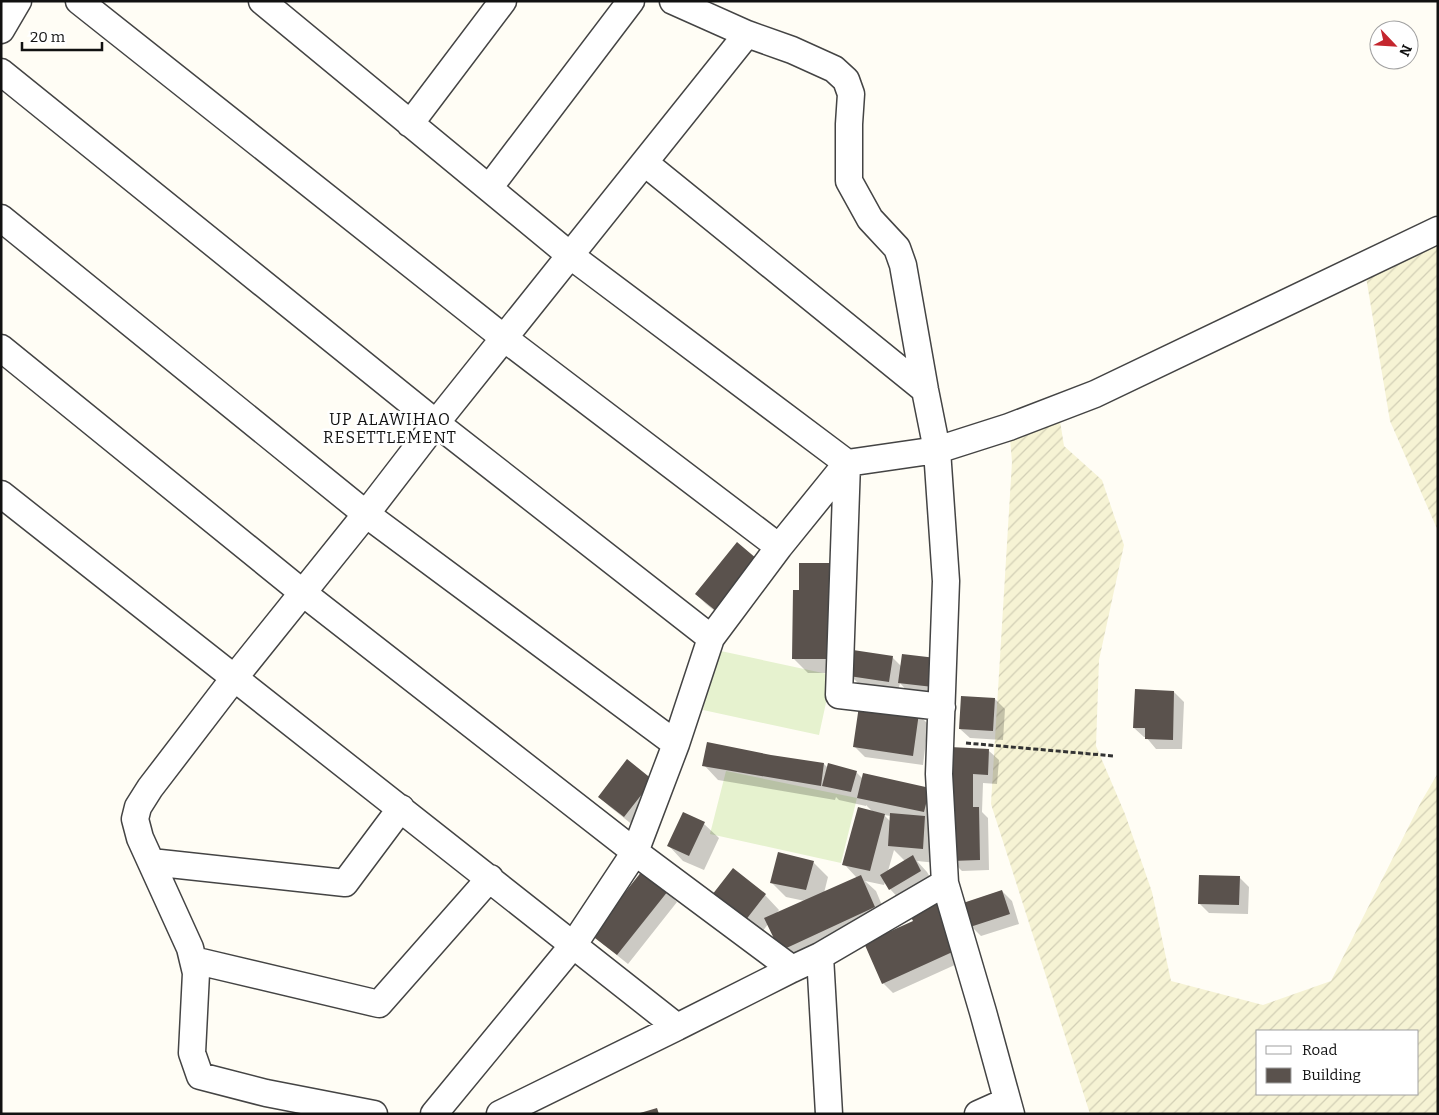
<svg xmlns="http://www.w3.org/2000/svg" width="1439" height="1115" font-family="Bitter,serif">
  <style>
    .farmland { fill: url(#farmland-furrows); fill-rule: evenodd }
    .pitch { fill: #e6f2cf }
    .shadow { fill: #0003; fill-rule: evenodd }
    .building { fill: #5a524d }
    .lines { fill: none; stroke-linecap: round; stroke-linejoin: round }
    .minor-casing { stroke: #444; stroke-width: 29 }
    .path { stroke: #333; stroke-width: 3; stroke-dasharray: 5 2.5; stroke-linecap: butt }
    .minor { stroke: #fff; stroke-width: 26 }
    .labels { text-anchor: middle; dominant-baseline: central; stroke-width: 5; stroke-linejoin: round; paint-order: stroke }
    .neighbourhood-label { font-size: 16px; letter-spacing: 1px; fill: #111; stroke: #fff }
  </style>
  <defs>
    <pattern id="farmland-furrows" width="10" height="10" patternUnits="userSpaceOnUse" patternTransform="scale(1.25)"><rect width="10" height="10" fill="#f6f3d4"/><path d="M-1 1l2-2M0 10L10 0M9 11l2-2" fill="none" stroke="#d2cfb5"/></pattern>
  </defs>
  <rect width="100%" height="100%" fill="#fffdf5"/>
  <path class="farmland" d="M1438 230V531L1390 421 1364 265Z
    M1058 408 1064 446 1102 480 1124 545 1099 660 1096 746 1125 814 1152 892 1171 981 1263 1005 1331 981 1421 802 1438 773V1114H1090L991 804 1012 462 1009 427ZM1258 1031H1418V1094H1258Z"/>
  <path class="pitch" d="M716 650 832 675 819 735 703 710Z
    M726 771 857 798 841 863 710 834Z"/>
  <path class="shadow" d="M766 569 726 620 706 604 696 594Z
    M794 591 846 673H808L793 658Z
    M903 656 942 696 909 693 900 683 898 691 860 685 851 676 892 657 901 666Z
    M1174 692 1184 702 1182 749H1156L1146 737H1144L1134 728Z
    M995 699 1005 709 1003 740 970 738 960 729Z
    M918 714 928 724 923 765 865 757 855 747Z
    M989 751 999 760 997 784 983 783 982 812 988 818 989 870 962 871 952 861 950 807Z
    M771 756 824 764 828 768 856 772 863 779 929 789 937 863 917 861 927 872 935 886 904 904 890 889 885 882 884 885 865 881 876 891 889 922 796 965 768 924 760 935 728 910 765 895 779 910 776 914 805 901 786 897 771 882 813 862 828 877 824 893 857 878 844 864 873 812 866 805V806L839 800 836 797 835 800 718 780 704 765ZM884 815 891 816V822ZM894 850 905 861 888 871Z
    M652 781 634 826 609 806 599 797Z
    M704 824 719 838 704 870 683 861 669 846Z
    M1239 877 1249 887 1248 914 1209 913 1199 903Z
    M1002 891 1012 901 1019 924 981 936 971 926Z
    M667 892 677 902 628 964 603 944 593 935Z
    M914 922 968 959 893 993 883 983Z"/>
  <path class="building" d="M737 542 757 559 716 611 695 594Z
    M799 563H832L831 659H792L793 590H799Z
    M853 650 893 656 889 682 849 676Z
    M902 654 936 658 933 687 898 683Z
    M1135 689 1174 691 1173 740 1145 739V728H1133Z
    M961 696 995 698 993 731 959 729Z
    M859 706 919 713 913 756 853 747Z
    M707 742 771 755 824 763 821 786 702 766Z
    M950 747 989 749 988 775 973 774V807H979L980 860 951 861Z
    M627 759 653 780 624 817 598 797Z
    M828 763 857 771 851 792 822 786Z
    M863 773 930 788 924 812 857 798Z
    M858 807 885 814 870 871 842 865Z
    M683 812 705 822 689 856 667 846Z
    M890 813 925 816 923 849 888 846Z
    M778 852 814 861 806 890 770 883Z
    M913 855 921 871 889 890 880 875Z
    M733 868 766 894 745 921 712 895Z
    M642 871 668 891 617 955 591 935Z
    M861 875 875 907 780 951 764 918Z
    M1199 875 1240 876 1239 905 1198 904Z
    M1002 890 1010 914 970 927 963 903Z
    M938 902 959 949 882 984 864 943 913 921 910 915Z
    M657 1108 659 1114H640V1113Z"/>
  <g class="lines">
    <defs>
      <path id="minor" d="M79 1 504 338 779 547
        M262 1 571 256 847 463 839 695 942 707
        M1 30 18 1
        M747 34 792 50 834 69 846 80 851 94 849 124V181L870 219 897 248 903 265 925 390 937 450 946 581 939 774 945 883 820 956
        M1 72 436 423 711 638
        M410 124 503 1
        M645 163 925 390
        M489 188 631 1
        M1 218 366 514 676 744
        M1 348 303 593 635 852 792 969
        M1 494 677 1027 792 969 820 956 829 1114
        M151 862 345 883 401 808
        M945 883 983 1012 1011 1114
        M193 960 379 1004 490 878
        M374 1114 266 1093 200 1076 192 1053 196 973 190 948 140 838 135 819 138 807 150 788 235 677 366 514 436 423 747 34 673 1
        M434 1114 574 944 635 852 676 744 711 638 779 547 847 463 937 450 1009 427 1095 394 1438 230
        M500 1114 677 1027
        M978 1114 1007 1101"/>
    </defs>
    <use href="#minor" class="minor-casing"/>
    <path class="path" d="M966 743 1114 756"/>
    <use href="#minor" class="minor"/>
  </g>
  <g class="labels">
    <g class="neighbourhood-label">
      <text x="390" y="419">UP ALAWIHAO<tspan x="390" dy="18">RESETTLEMENT</tspan></text>
    </g>
  </g>
  <rect width="1439" height="1115" fill="none" stroke="#111111" stroke-width="5"/>
  <rect x="1256" y="1030" width="162" height="65" fill="#ffffff" stroke="#a0a0a0"/>
  <rect x="1266" y="1046" width="25" height="8" fill="#ffffff" stroke="#a0a0a0"/>
  <text x="1302" y="1055" font-size="15" fill="#111111">Road</text>
  <rect x="1266" y="1068" width="25" height="15" fill="#5a524d" stroke="#a0a0a0"/>
  <text x="1302" y="1080" font-size="15" fill="#111111">Building</text>
  <g transform="translate(1394 45) rotate(115)"><circle r="24" fill="#ffffff" stroke="#a0a0a0"/>
  <path d="M0-4L9 19L0 12L-9 19Z" fill="#c4262e"/>
  <text y="-8" font-size="14" font-weight="bold" text-anchor="middle" fill="#111111">N</text>
  </g>
  <path d="M22 42v8h80v-8" fill="none" stroke="#111111" stroke-width="2.5"/>
  <text x="30" y="42" font-size="15" fill="#111111" stroke="#ffffff" stroke-width="4" paint-order="stroke">20 m</text>
</svg>
